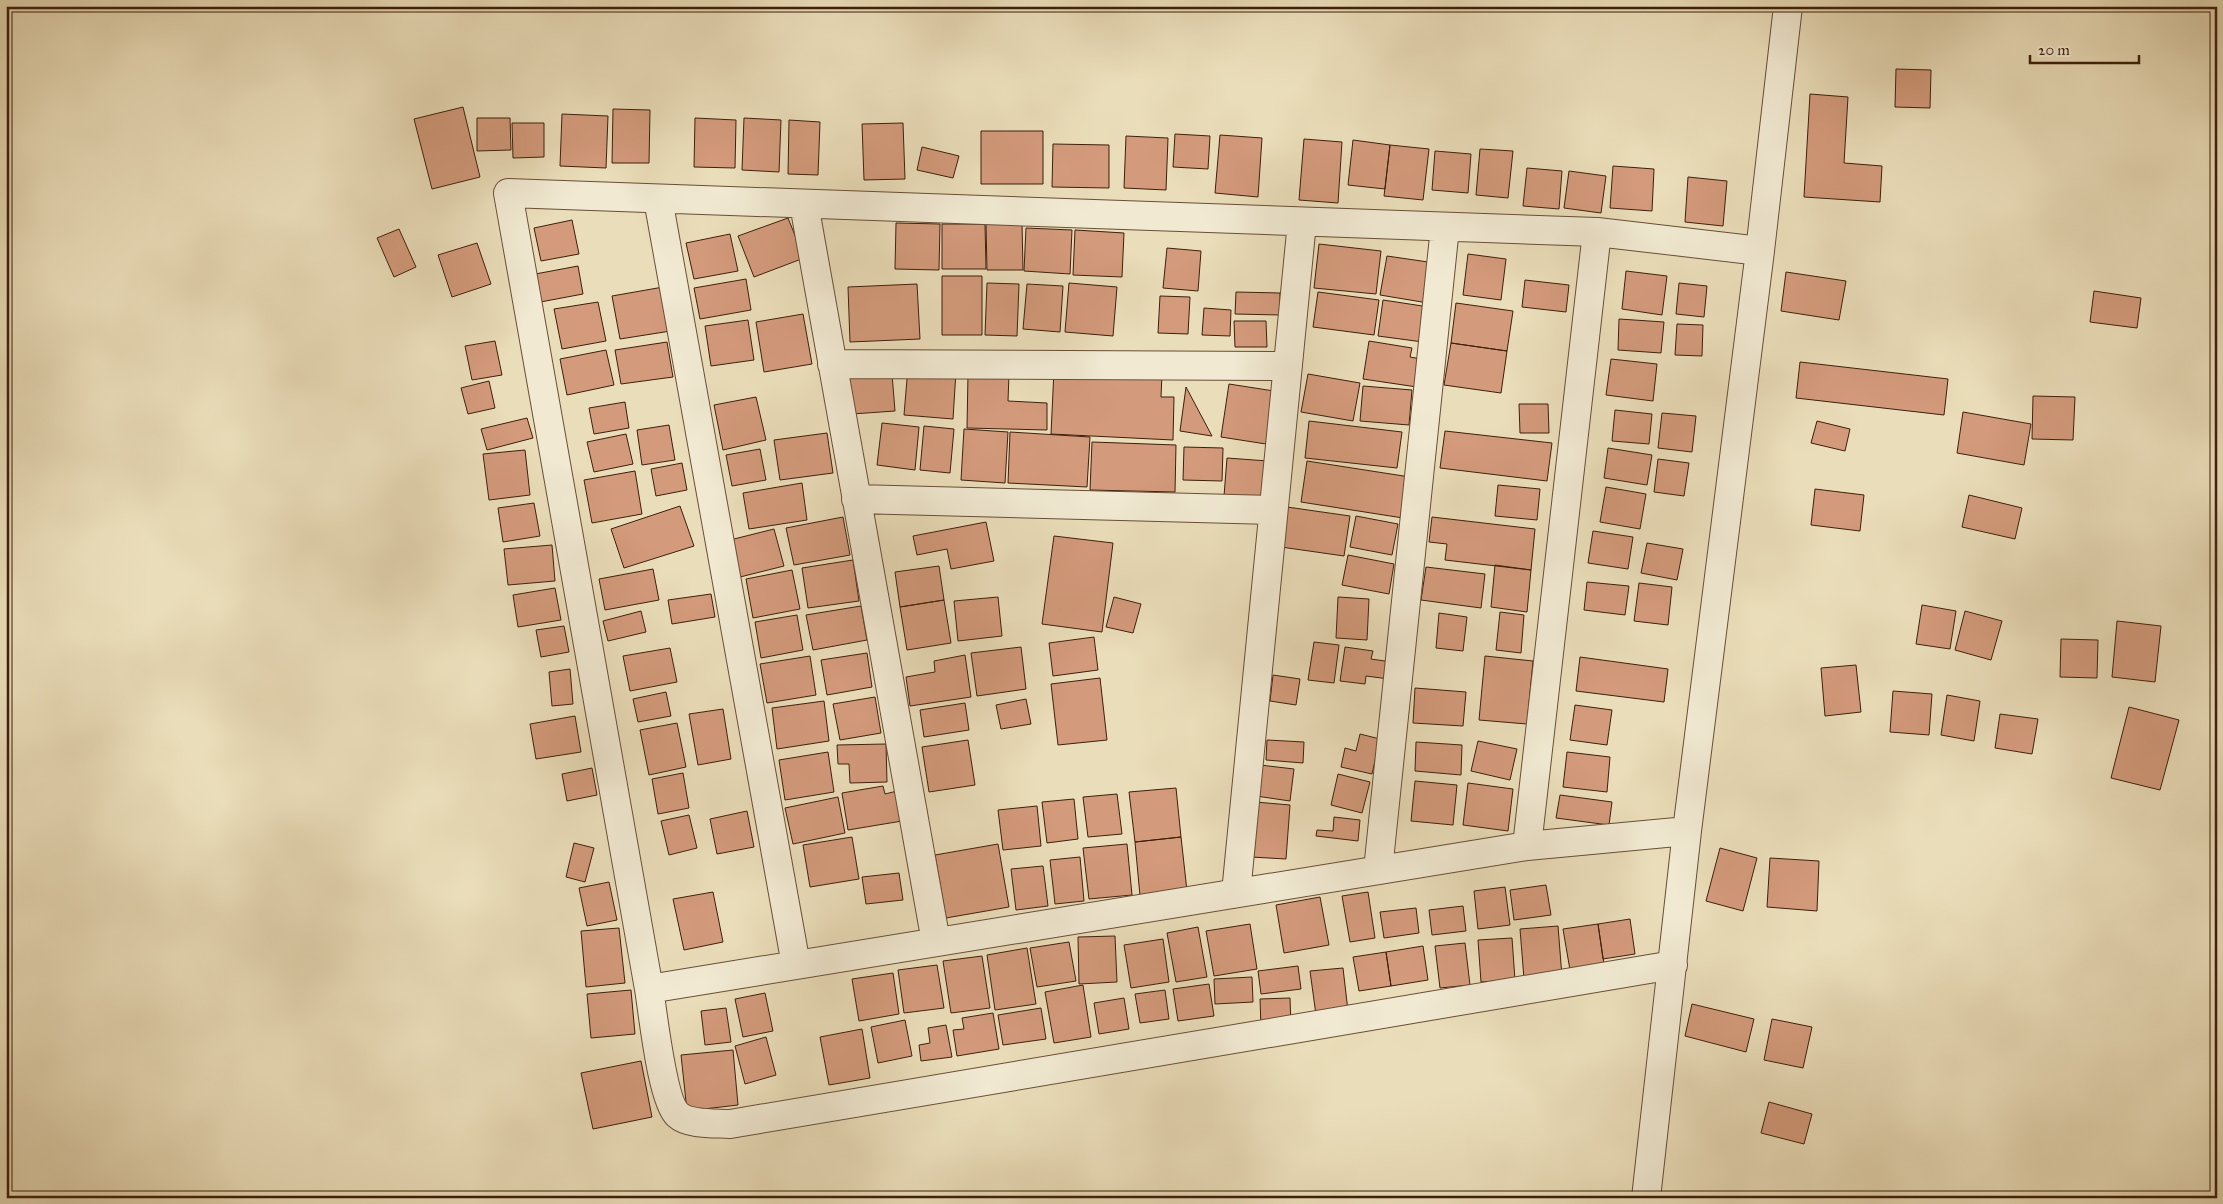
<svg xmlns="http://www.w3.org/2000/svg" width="2223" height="1204" font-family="'IM FELL Great Primer',serif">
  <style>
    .building { fill: #d39a7b; stroke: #3d1f0b }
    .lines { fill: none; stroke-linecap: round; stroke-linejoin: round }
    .minor-casing { stroke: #684e36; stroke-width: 30 }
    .minor { stroke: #f1e9d2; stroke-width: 28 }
  </style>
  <rect width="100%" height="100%" fill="#eaddb9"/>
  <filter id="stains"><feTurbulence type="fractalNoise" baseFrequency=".004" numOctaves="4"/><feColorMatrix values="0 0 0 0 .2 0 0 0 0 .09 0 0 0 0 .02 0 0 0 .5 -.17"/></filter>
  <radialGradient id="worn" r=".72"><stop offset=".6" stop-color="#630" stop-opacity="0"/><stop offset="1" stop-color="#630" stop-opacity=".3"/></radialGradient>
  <path class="building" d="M1896 69 1931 70 1930 108 1895 107Z
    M1810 94 1848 97 1844 163 1882 166 1880 202 1804 197Z
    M463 107 480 177 432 189 414 119Z
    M613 109 650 110 649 163H612Z
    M562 114 608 116 606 168 560 166Z
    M477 118H510L511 150 477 151Z
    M695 118 736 120 735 168 694 167Z
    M744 118 781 120 779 172 742 170Z
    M789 120 820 122 818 175 788 174Z
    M512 123H544V157L513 158Z
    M903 123 905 179 864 180 862 124Z
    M981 131H1043V184H981Z
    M1175 134 1210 136 1208 169 1173 167Z
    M1220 135 1262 138 1258 197 1215 193Z
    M1126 136 1168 138 1166 190 1124 188Z
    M1304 139 1342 142 1338 203 1299 200Z
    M1353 140 1390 145 1385 189 1348 185Z
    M1053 144 1109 145V188L1052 187Z
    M1390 145 1429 149 1423 200 1384 196Z
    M922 147 959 156 953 178 917 170Z
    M1480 149 1513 151 1508 198 1476 195Z
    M1435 151 1471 154 1468 193 1432 190Z
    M1613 166 1654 169 1652 211 1610 208Z
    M1527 168 1562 171 1559 209 1523 206Z
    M1569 171 1606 176 1601 213 1564 208Z
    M1688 177 1727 181 1723 226 1685 222Z
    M788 218 804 258 754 277 738 236Z
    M572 220 579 254 541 261 534 228Z
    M896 223 940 224 939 270 895 269Z
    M986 223H1022L1023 270H987Z
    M942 224H985L986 269H942Z
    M1026 228 1072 230 1070 274 1024 271Z
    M399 229 416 267 394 277 377 238Z
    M1075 230 1124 233 1122 277 1073 275Z
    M730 234 738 271 694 279 686 243Z
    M477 243 491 284 452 297 438 255Z
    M1319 244 1381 251 1376 294 1314 288Z
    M1167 248 1201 251 1198 291 1163 288Z
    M1468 254 1506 259 1501 300 1463 295Z
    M2213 255 2217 256V286H2212Z
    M1387 256 1435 263 1428 303 1380 295Z
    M578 266 583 294 535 303 530 275Z
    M1626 271 1667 276 1662 315 1622 309Z
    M1786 272 1846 281 1839 320 1781 311Z
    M942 276H982V335H942Z
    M746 279 751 310 700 319 694 288Z
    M1525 280 1569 285 1566 312 1522 307Z
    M987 283 1019 284 1017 336 985 335Z
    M1069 283 1117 287 1113 336 1065 332Z
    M1679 283 1707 286 1704 317 1676 314Z
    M917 284 920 339 850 342 848 287Z
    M1027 284 1063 286 1060 332 1023 329Z
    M669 286 677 330 620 339 612 296Z
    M2094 291 2141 298 2137 328 2090 322Z
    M1236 292 1280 293V315L1235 314Z
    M1318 292 1379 300 1374 335 1313 327Z
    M1160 296 1190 297 1188 334 1158 333Z
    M1383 300 1429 307 1423 342 1378 336Z
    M598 302 606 341 562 349 554 309Z
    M1456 303 1513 311 1507 351 1451 343Z
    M1204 308 1231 310 1230 336 1202 335Z
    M803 314 812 364 764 372 756 322Z
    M1619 319 1664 322 1661 353 1618 350Z
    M748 320 754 360 711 366 705 326Z
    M1234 321H1266L1267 347H1235Z
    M1677 324 1703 325 1702 356 1675 355Z
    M495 341 502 375 472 380 465 346Z
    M1369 341 1412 348 1410 357 1421 359 1417 387 1363 379Z
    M667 342 673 377 621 384 615 350Z
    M1451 343 1507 351 1501 393 1444 385Z
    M606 350 614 385 567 395 560 359Z
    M1611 359 1657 364 1653 401 1606 395Z
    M1800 362 1948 379 1944 415 1796 398Z
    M908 367 956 371 953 419 904 415Z
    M1054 370 1162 374 1161 397H1174L1173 440 1051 434Z
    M892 374 895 411 852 414 849 377Z
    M968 374H1009L1008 401 1047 403V430L967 428Z
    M1308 374 1360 383 1353 421 1301 412Z
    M489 381 495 408 468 414 461 388Z
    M1229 384 1274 391 1266 444 1221 437Z
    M1363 386 1412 390 1409 425 1360 421Z
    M1186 387 1212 436 1180 431Z
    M2033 396 2075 397 2073 440 2032 439Z
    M756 397 766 440 723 450 714 405Z
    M625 402 629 428 594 434 589 408Z
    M1519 404H1548L1549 433H1520Z
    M1615 410 1652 414 1649 444 1612 441Z
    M1963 412 2031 424 2024 465 1957 453Z
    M1662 413 1696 416 1692 452 1658 448Z
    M527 418 533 438 487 450 481 429Z
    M1309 421 1402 432 1397 468 1305 458Z
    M1817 421 1850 429 1845 451 1811 443Z
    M882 423 919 427 915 470 877 465Z
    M669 425 675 460 642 465 637 430Z
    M924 426 954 429 950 473 920 470Z
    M964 429 1008 432 1005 483 961 480Z
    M1445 431 1552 443 1547 481 1440 468Z
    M1010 432 1090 437 1087 487 1008 483Z
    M827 433 833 473 780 480 774 440Z
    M626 434 633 464 594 472 587 442Z
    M1092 442 1176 445 1175 492 1090 490Z
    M1184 447 1223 448 1222 481 1183 480Z
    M1608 448 1652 455 1647 485 1604 478Z
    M760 449 766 480 732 486 726 455Z
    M525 450 530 495 489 500 483 454Z
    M1227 458 1268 461 1265 498 1224 496Z
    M1658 459 1689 463 1684 496 1654 492Z
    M1307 461 1410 477 1403 518 1301 502Z
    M682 463 687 490 656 496 651 469Z
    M635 471 642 514 592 523 584 480Z
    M802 483 807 520 749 529 743 493Z
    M1498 485 1540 489 1537 520 1495 516Z
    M1606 487 1646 494 1640 529 1600 522Z
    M1815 489 1864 495 1860 531 1811 525Z
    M1969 495 2022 508 2015 539 1962 527Z
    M534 503 540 536 503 542 498 508Z
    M680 506 694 546 624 568 611 529Z
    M1287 507 1350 516 1344 556 1281 547Z
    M1356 516 1398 524 1392 555 1350 547Z
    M843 517 850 555 794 565 786 528Z
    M1432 517 1535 529 1531 570 1445 560 1447 544 1429 542Z
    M986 522 994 561 951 569 947 549 917 555 913 536Z
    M774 529 784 566 740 577 730 540Z
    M1593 531 1633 537 1628 569 1588 563Z
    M1054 536 1113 543 1102 632 1042 624Z
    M1647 543 1683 549 1677 580 1641 573Z
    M552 545 555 581 508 585 504 549Z
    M1348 555 1394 564 1389 594 1342 585Z
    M853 560 859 601 808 608 802 568Z
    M1495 565 1531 570 1527 612 1491 607Z
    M939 566 944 600 900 607 895 572Z
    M1426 567 1485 574 1481 608 1421 600Z
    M653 569 659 600 605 610 599 579Z
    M792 570 800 609 753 618 746 579Z
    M1587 582 1629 586 1625 615 1584 610Z
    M1639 583 1672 587 1668 625 1634 621Z
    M555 588 561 620 518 627 513 595Z
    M711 594 715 617 672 624 668 600Z
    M998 597 1002 636 958 641 954 601Z
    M1114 597 1141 604 1133 633 1106 627Z
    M1338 597 1369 599 1367 640 1336 638Z
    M944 600 951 643 907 650 900 607Z
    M1922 605 1956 611 1950 649 1916 644Z
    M861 606 867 640 813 650 806 615Z
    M641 611 646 632 608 641 603 621Z
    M1965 611 2002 621 1991 660 1955 650Z
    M1500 612 1524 615 1521 653 1496 650Z
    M1439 613 1467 617 1463 651 1436 648Z
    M797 615 803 650 761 658 755 622Z
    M2117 621 2161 626 2155 682 2112 677Z
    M564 626 569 652 541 657 536 630Z
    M1094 637 1098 670 1053 676 1049 643Z
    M2061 639 2098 640 2097 678 2060 677Z
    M1314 642 1339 645 1334 683 1308 680Z
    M1021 647 1026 689 977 696 971 653Z
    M1345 647 1373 651 1371 659 1392 662 1389 679 1366 676 1365 684 1340 681Z
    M670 648 677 682 630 691 623 656Z
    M867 653 872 687 827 695 821 660Z
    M965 655 971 697 910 706 906 677 935 672 934 661Z
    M810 656 816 695 767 703 760 664Z
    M1485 656 1533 661 1527 724 1479 720Z
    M1580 657 1668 669 1664 702 1576 691Z
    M1856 665 1861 712 1825 716 1821 668Z
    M570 669 573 704 552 706 549 672Z
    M1273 675 1300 679 1296 705 1270 701Z
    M1100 678 1107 740 1058 745 1051 684Z
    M1415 688 1466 692 1463 726 1413 723Z
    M1893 691 1932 694 1929 735 1890 732Z
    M666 692 671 716 638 722 633 699Z
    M1947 695 1980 701 1974 741 1941 735Z
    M875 697 881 733 840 740 833 704Z
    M1026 699 1031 724 1001 729 996 705Z
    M824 701 829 741 777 749 772 708Z
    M965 703 969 730 924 737 920 710Z
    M1575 705 1612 710 1607 745 1570 740Z
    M2129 707 2179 720 2160 790 2111 778Z
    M723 709 731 759 698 765 689 714Z
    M2000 714 2038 719 2032 754 1995 748Z
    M575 716 581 752 536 759 530 724Z
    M677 723 686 767 649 775 640 730Z
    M1360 734 1380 739 1372 774 1341 767 1345 748 1356 751Z
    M968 740 975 785 929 792 922 747Z
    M1267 740 1304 742 1303 763 1266 760Z
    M1478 741 1517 749 1510 780 1471 771Z
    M1416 742 1462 745 1461 775 1415 771Z
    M886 744 887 782 850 783 849 764H838L837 745Z
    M828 752 834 792 785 800 779 760Z
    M1567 752 1610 757 1607 792 1563 787Z
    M1260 765 1294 769 1290 801 1256 796Z
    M592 768 597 795 567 801 562 774Z
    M683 773 689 808 658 814 652 779Z
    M1338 774 1370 782 1362 813 1331 805Z
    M1415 781 1457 785 1453 825 1411 821Z
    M1468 783 1513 789 1508 831 1463 825Z
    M883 786 885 794 897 791 902 821 848 830 842 793Z
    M1176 788 1181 837 1135 842 1129 792Z
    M1117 794 1122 834 1088 837 1083 797Z
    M1560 795 1612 802 1609 825 1556 818Z
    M838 797 845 833 793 844 785 808Z
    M1074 799 1078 839 1047 843 1042 802Z
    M1255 802 1290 805 1286 859 1251 857Z
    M1037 806 1041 846 1003 850 998 810Z
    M747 811 754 847 717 854 710 819Z
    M689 815 697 848 669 855 661 821Z
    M1334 817 1360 820 1358 841 1316 836 1317 830 1333 831Z
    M852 837 859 879 810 887 803 845Z
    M1181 837 1187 891 1140 896 1135 842Z
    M574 843 594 848 585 882 566 877Z
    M998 844 1009 907 946 918 935 855Z
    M1127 844 1132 895 1089 899 1083 848Z
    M1720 848 1757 858 1743 911 1706 901Z
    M1080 857 1084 901 1055 904 1050 860Z
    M1770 858 1819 861 1817 911 1767 907Z
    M1043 866 1048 906 1016 910 1011 869Z
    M899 873 903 900 866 904 862 877Z
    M609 882 617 920 587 926 579 888Z
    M1546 885 1551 915 1514 920 1510 890Z
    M1505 887 1510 925 1478 929 1474 891Z
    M713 892 723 942 684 950 673 899Z
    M1368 892 1375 938 1350 942 1342 896Z
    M1320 897 1329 945 1284 953 1276 905Z
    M1463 906 1466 931 1432 935 1429 910Z
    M1416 908 1419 933 1384 938 1380 912Z
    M1630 919 1635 954 1603 959 1598 924Z
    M1250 924 1257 969 1214 976 1206 931Z
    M1598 924 1605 971 1571 976 1563 929Z
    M1558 926 1562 977 1524 979 1520 929Z
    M1198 927 1207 977 1176 982 1167 933Z
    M619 928 625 983 586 987 581 931Z
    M1115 936 1117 982 1079 984 1078 937Z
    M1512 938 1515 980 1481 982 1478 940Z
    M1163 939 1169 982 1131 988 1124 945Z
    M1069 942 1076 981 1037 987 1030 948Z
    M1465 943 1470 985 1440 988 1435 946Z
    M1423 946 1428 980 1391 986 1386 952Z
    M1027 948 1036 1004 995 1010 987 955Z
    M1386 952 1391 986 1359 991 1353 957Z
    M982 956 990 1008 951 1013 943 961Z
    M937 965 944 1008 904 1013 898 970Z
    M1298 966 1301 989 1261 994 1258 971Z
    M1343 968 1348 1011 1316 1015 1310 971Z
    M893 973 899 1014 859 1021 852 979Z
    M1252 977 1253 1002 1215 1004 1214 979Z
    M1209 984 1214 1016 1178 1021 1173 989Z
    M1083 985 1091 1037 1054 1043 1045 992Z
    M631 990 635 1034 591 1038 587 994Z
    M1165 990 1169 1019 1140 1023 1135 994Z
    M765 993 773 1031 743 1037 735 999Z
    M1124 998 1129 1029 1099 1034 1094 1003Z
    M1290 998 1291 1026 1261 1027 1260 999Z
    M1692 1004 1754 1019 1746 1052 1685 1036Z
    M726 1008 731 1042 705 1045 701 1011Z
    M1041 1008 1046 1039 1003 1045 998 1015Z
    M993 1013 999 1049 957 1056 953 1030 964 1029 962 1018Z
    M1772 1019 1812 1027 1803 1068 1764 1060Z
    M905 1020 912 1056 878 1063 871 1027Z
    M946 1025 952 1057 921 1061 919 1045 930 1043 928 1028Z
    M862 1029 870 1078 829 1085 820 1037Z
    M766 1037 776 1075 745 1084 735 1046Z
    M733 1050 738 1105 687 1111 681 1055Z
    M641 1061 652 1117 593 1129 581 1073Z
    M1769 1102 1812 1114 1804 1144 1761 1133Z"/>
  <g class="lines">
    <defs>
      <path id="minor" d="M658 199 796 965
        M804 204 936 942
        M832 364 1288 366
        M856 499 1273 510
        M1687 831 1527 846 649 989 508 193 1597 232 1760 251
        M1527 846 1597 232
        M1378 870 1445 227
        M1236 893 1302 222
        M649 989C653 1013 662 1101 678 1115 689 1125 716 1123 730 1124L1673 965
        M1646 1198 1687 831 1760 251 1788 6"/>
    </defs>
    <use href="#minor" class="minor-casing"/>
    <use href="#minor" class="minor"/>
  </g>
  <rect width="2223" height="1204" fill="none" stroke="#eaddb9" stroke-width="25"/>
  <rect x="8" y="8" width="2208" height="1189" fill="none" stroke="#3d1f0b" stroke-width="2.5"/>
  <rect x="12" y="12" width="2198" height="1179" fill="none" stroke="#3d1f0b"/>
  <path d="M2030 55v8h109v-8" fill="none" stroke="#3d1f0b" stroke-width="2.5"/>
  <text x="2038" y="55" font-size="15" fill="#3d1f0b" stroke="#f1e9d2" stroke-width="4" paint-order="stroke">20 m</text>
  <rect width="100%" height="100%" filter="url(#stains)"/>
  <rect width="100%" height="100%" fill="url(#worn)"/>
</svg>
